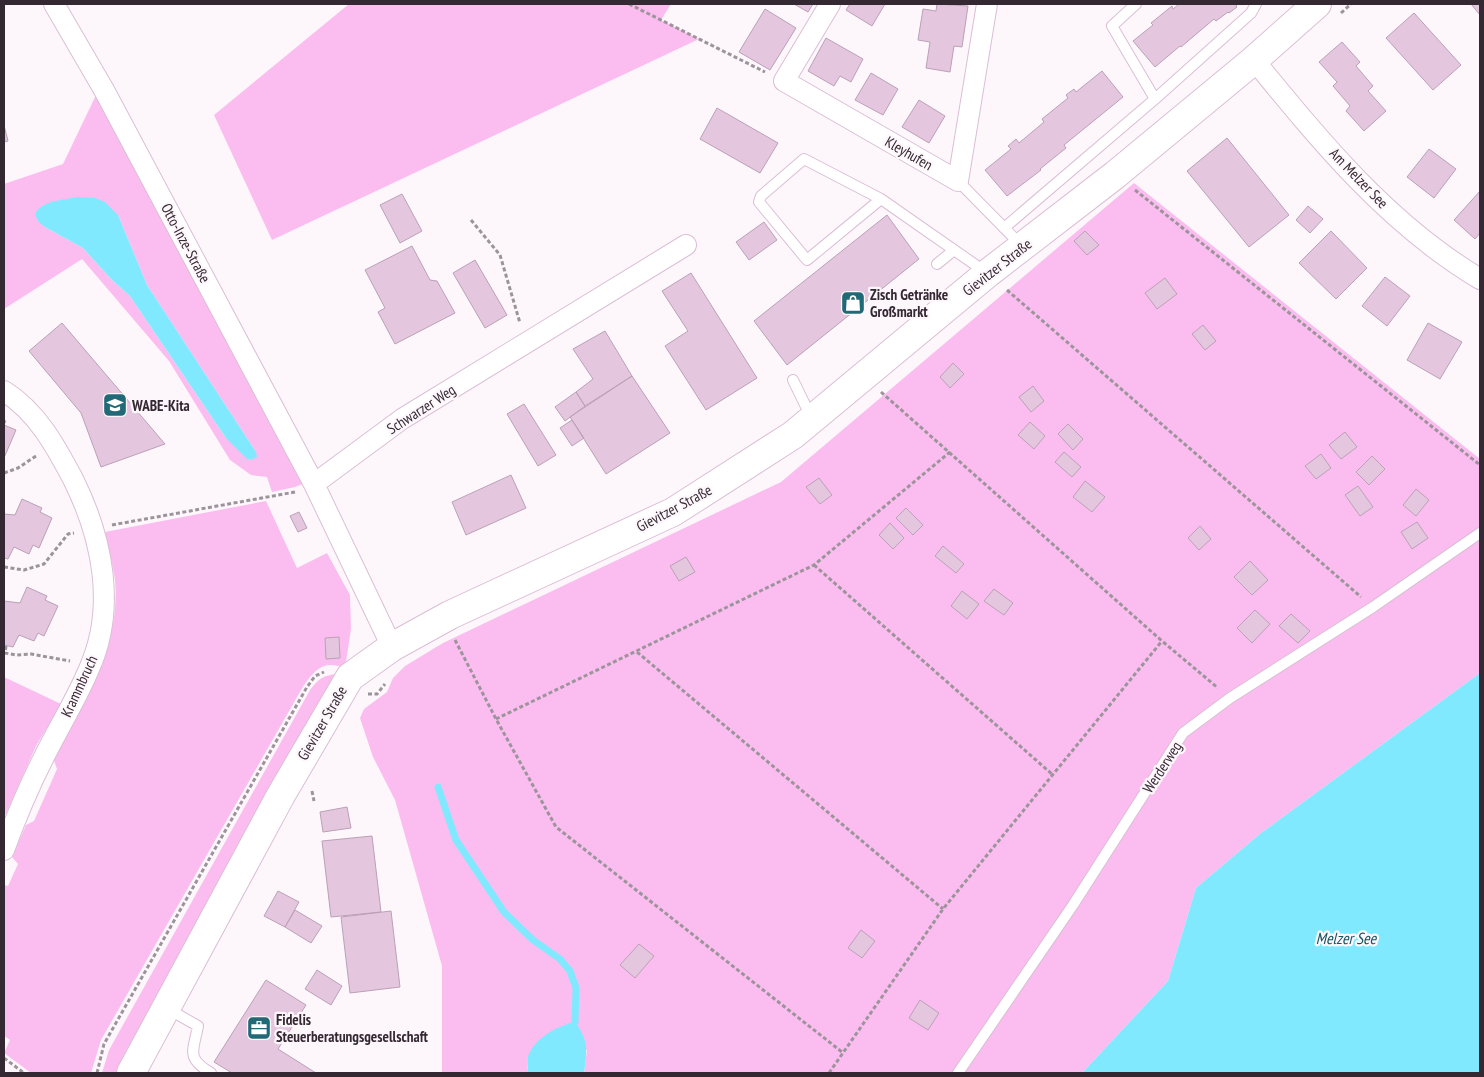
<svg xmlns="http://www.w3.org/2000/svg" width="1484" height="1077" font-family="'PT Sans Narrow',sans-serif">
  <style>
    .green { fill: #fbbdef; fill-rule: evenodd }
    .water { fill: #80e9fd }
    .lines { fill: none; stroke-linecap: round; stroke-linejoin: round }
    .stream { stroke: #80e9fd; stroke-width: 7 }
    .building { fill: #e4c7de; stroke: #bba0b6 }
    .lane-casing { stroke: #dbbed5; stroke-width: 12 }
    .street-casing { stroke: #dbbed5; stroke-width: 22 }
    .secondary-casing { stroke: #dbbed5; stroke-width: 30 }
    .path { stroke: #9c949b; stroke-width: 3; stroke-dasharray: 4 2.5; stroke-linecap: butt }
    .lane { stroke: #fff; stroke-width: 10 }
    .street { stroke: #fff; stroke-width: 20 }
    .secondary { stroke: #fff; stroke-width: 28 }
    .labels { text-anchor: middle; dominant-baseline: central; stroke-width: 4.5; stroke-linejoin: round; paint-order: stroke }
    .street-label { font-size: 15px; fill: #342932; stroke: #fdf7fc }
    .poi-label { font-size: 15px; font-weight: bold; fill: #342932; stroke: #fdf7fc; text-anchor: start }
    .water-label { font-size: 16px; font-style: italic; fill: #16545f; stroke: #fdf7fc }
  </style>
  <rect width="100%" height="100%" fill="#fdf7fc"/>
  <path class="green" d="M349 4H671L661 20 699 39 272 240 214 115Z
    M97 93 305 483 295 487 272 492 267 477 251 475 230 460 169 361 82 259 4 309V184L63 164ZM118 215 147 285 256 452 226 438 130 296 112 280 83 248 45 227Z
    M1134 183 1480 459V673L1261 833 1196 888 1168 981 1082 1073H584L587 1050 528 1057 527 1073H442V966L395 800 373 757 360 718 364 709 387 692 393 678 405 666 443 643 781 482Z
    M266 501 297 568 327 553 350 595 351 629 345 668C323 660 316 669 304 685L101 1040 91 1073H31L4 1053 10 1040 4 1036V885L8 886 18 864 12 857 26 825 34 821 57 769 53 758C84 704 121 646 115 580 113 564 108 548 105 532Z
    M337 674 117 1073H102L109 1050 310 690C318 679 324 675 337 674Z
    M4 677 61 704 36 746 4 818Z"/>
  <path class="water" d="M78 197 95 198 105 202 118 215 147 285 256 452 257 457 253 459H247L226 438 130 296 112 280 83 248 45 227 38 221 35 214C42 200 64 200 78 197Z
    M1480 673V1073H1082L1168 981 1196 888 1261 833Z
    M575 1022C589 1040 587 1052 584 1073H527C528 1068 527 1062 528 1057 534 1038 557 1026 575 1022Z"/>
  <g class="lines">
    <path class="stream" d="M438 787 456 840 504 912 533 940 560 959 570 971 576 988 575 1022"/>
  </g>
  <path class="building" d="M794 4H813L808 12Z
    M850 4H885L872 26 846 10Z
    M937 4 968 6 962 47 954 46 950 72 926 68 930 42 918 40 923 9 936 11Z
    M1179 4H1238L1236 6 1237 7 1229 13 1228 12 1216 21 1214 19 1181 47 1180 46 1155 67 1133 41 1153 25 1151 23 1172 6 1173 9Z
    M1471 4H1480V15Z
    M765 9 796 28 770 70 739 52Z
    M1414 13 1461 65 1433 90 1386 38Z
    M826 38 863 59 851 82 840 76 834 86 808 71Z
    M1342 42 1360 62 1356 66 1373 86 1368 91 1386 111 1364 131 1346 111 1350 106 1333 86 1337 82 1319 62Z
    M1102 71 1123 97 1064 145 1066 148 1040 169 1041 170 1007 196 985 170 1011 149 1008 146 1016 139 1019 143 1044 122 1042 119 1068 98 1066 95 1074 89 1076 92Z
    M871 73 898 89 883 115 855 100Z
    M919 100 945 116 929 143 902 127Z
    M717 108 778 143 760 173 700 139Z
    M4 125 8 141 4 142Z
    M1227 138 1289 215 1249 247 1187 171Z
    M1429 149 1456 169 1434 198 1407 177Z
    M1480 191V233L1475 239 1454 220Z
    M402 194 422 231 400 243 380 205Z
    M1308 206 1323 219 1310 233 1296 220Z
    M887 215 919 259 787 365 754 321Z
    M764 222 777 240 749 260 736 242Z
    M1085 231 1099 245 1087 255 1074 241Z
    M1331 231 1367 268 1336 299 1299 263Z
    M412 246 430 280 437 281 455 313 395 344 378 312 385 308 365 270Z
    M475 260 507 315 485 328 453 273Z
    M691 273 757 378 706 410 665 346 688 331 662 291Z
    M1385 277 1410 296 1387 326 1362 306Z
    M1165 278 1177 294 1157 309 1145 293Z
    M62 323 165 444 101 467 81 413 29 351Z
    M1428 323 1462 342 1440 379 1407 360Z
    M1203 325 1216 341 1205 350 1192 334Z
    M605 331 632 376 585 406 576 392 593 379 573 349Z
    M953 363 964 374 950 388 940 377Z
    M632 376 670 433 606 474 570 417Z
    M1033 386 1044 401 1031 412 1019 397Z
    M576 392 585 406 565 421 555 407Z
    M524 404 556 455 538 466 507 414Z
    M4 420 6 421 4 425 16 430 4 458Z
    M572 420 584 438 572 446 560 428Z
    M1030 422 1045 436 1034 449 1018 435Z
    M1068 424 1083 439 1073 450 1058 434Z
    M1345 432 1357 447 1341 459 1329 445Z
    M1064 452 1081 467 1072 477 1055 462Z
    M1321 454 1331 468 1316 479 1305 466Z
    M1372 456 1385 469 1369 485 1356 472Z
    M511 475 526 508 466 535 452 502Z
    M819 478 832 495 820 504 806 487Z
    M1085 481 1105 497 1092 512 1073 497Z
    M1358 486 1373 507 1360 516 1345 495Z
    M1416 489 1429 500 1416 516 1403 505Z
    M22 499 42 508 40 512 52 518 39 548 33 545 29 554 14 547 8 559 4 558V514L15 515Z
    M906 508 923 525 913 535 896 518Z
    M299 512 307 528 298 532 290 516Z
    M1417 522 1428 538 1412 549 1401 532Z
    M890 523 904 538 893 549 879 535Z
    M1200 526 1211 539 1199 550 1188 538Z
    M943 546 964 564 956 573 935 556Z
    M686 557 695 572 679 581 670 566Z
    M1250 561 1268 580 1252 595 1234 577Z
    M27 587 47 596 45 600 58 606 44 636 38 633 34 641 19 635 13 647 4 645V601L20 603Z
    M994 589 1013 603 1004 615 984 601Z
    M962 591 979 604 967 619 951 606Z
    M1255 610 1270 624 1252 643 1237 628Z
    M1291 614 1310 631 1298 643 1279 626Z
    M339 637 340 658 326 659 325 638Z
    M347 807 351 828 323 832 320 812Z
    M372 836 381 912 331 917 322 841Z
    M278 891 299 902 285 927 264 916Z
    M295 910 322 926 311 943 285 927Z
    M391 911 400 987 350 993 341 917Z
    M861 930 875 941 862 958 848 948Z
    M639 944 654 956 635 978 620 965Z
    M317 970 342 986 331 1005 305 989Z
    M266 980 306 1005 278 1049 316 1073H232L214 1062Z
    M920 1000 939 1013 928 1030 909 1018Z"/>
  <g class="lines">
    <defs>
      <path id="lane" d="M1136 4 1112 26 1155 99
        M958 181 1022 246
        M881 199 804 159 761 196 759 202 807 260 881 199 987 273
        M1004 228 1155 99 1251 13 1256 4
        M937 264 954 250
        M793 380 811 417
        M168 1009 198 1026C193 1052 186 1058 211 1073
        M958 1073 1073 905 1183 733 1230 698 1373 607 1480 533"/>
      <path id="street" d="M54 4 104 90 314 484 392 647
        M830 4 784 81 958 181 987 4
        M1254 60C1321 142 1388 224 1480 279
        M4 391C37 412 55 445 73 479 102 537 117 607 89 669 77 698 60 725 46 753 30 784 16 817 4 850
        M314 484 402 419 686 245"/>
      <path id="secondary" d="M131 1073 281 795 350 677 392 647 450 615 673 512 793 435 988 273 1115 175 1254 60 1317 4"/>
    </defs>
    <use href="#lane" class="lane-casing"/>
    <use href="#street" class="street-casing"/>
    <use href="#secondary" class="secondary-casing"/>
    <path class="path" d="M629 4 765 72
      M1341 13 1351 4
      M1135 190 1480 465
      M471 220 500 255 520 323
      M1007 290 1361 597
      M881 392 1162 641 1218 688
      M4 473 18 468 36 456
      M112 525 295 492
      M814 565 1053 775
      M4 567 24 570 44 564 68 534 74 533
      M455 640 496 719 556 827 842 1052
      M6 646 5 653 16 655 31 654 70 661
      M637 652 943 909
      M368 694H377L385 684
      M496 719 814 565 950 452
      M312 791 314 801
      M4 1058 24 1073
      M97 1073 104 1044 307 687 315 676 324 672
      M829 1073 943 909 1162 641"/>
    <use href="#lane" class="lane"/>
    <use href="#street" class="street"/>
    <use href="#secondary" class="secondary"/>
  </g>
  <defs>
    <symbol id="shop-square" viewBox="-11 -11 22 22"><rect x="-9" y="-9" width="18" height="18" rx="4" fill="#216976" stroke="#fdf7fc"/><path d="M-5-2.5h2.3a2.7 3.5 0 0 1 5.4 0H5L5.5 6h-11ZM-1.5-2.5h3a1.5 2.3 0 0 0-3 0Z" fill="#fff"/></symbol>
    <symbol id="school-square" viewBox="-11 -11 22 22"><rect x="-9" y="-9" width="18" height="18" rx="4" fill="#216976" stroke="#fdf7fc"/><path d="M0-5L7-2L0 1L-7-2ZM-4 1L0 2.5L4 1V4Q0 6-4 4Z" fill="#fff"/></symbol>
    <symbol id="office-square" viewBox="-11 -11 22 22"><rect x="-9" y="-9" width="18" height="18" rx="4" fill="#216976" stroke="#fdf7fc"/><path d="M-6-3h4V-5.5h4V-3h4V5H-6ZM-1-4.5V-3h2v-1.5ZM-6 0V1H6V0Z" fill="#fff"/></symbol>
  </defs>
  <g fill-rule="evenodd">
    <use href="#shop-square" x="839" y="289" width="28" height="28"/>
    <use href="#school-square" x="101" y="391" width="28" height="28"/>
    <use href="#office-square" x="245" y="1014" width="28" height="28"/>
  </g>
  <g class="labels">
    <g class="street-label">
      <text transform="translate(909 153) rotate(30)">Kleyhufen</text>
      <text transform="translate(1359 178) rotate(46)">Am Melzer See</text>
      <text transform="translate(186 243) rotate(62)">Otto-Inze-Straße</text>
      <text transform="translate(997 267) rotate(-38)">Gievitzer Straße</text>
      <text transform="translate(421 409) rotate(-33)">Schwarzer Weg</text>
      <text transform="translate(674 508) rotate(-28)">Gievitzer Straße</text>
      <text transform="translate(79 686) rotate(-65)">Krammbruch</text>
      <text transform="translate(322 723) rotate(-60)">Gievitzer Straße</text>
      <text transform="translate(1162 767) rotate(-57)">Werderweg</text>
    </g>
    <g class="poi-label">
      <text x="870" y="294">Zisch Getränke<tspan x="870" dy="17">Großmarkt</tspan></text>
      <text x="132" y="405">WABE-Kita</text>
      <text x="276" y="1019">Fidelis<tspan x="276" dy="17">Steuerberatungsgesellschaft</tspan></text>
    </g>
    <g class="water-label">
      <text x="1346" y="938">Melzer See</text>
    </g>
  </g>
  <rect width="1484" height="1077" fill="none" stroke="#342932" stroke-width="10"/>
</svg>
